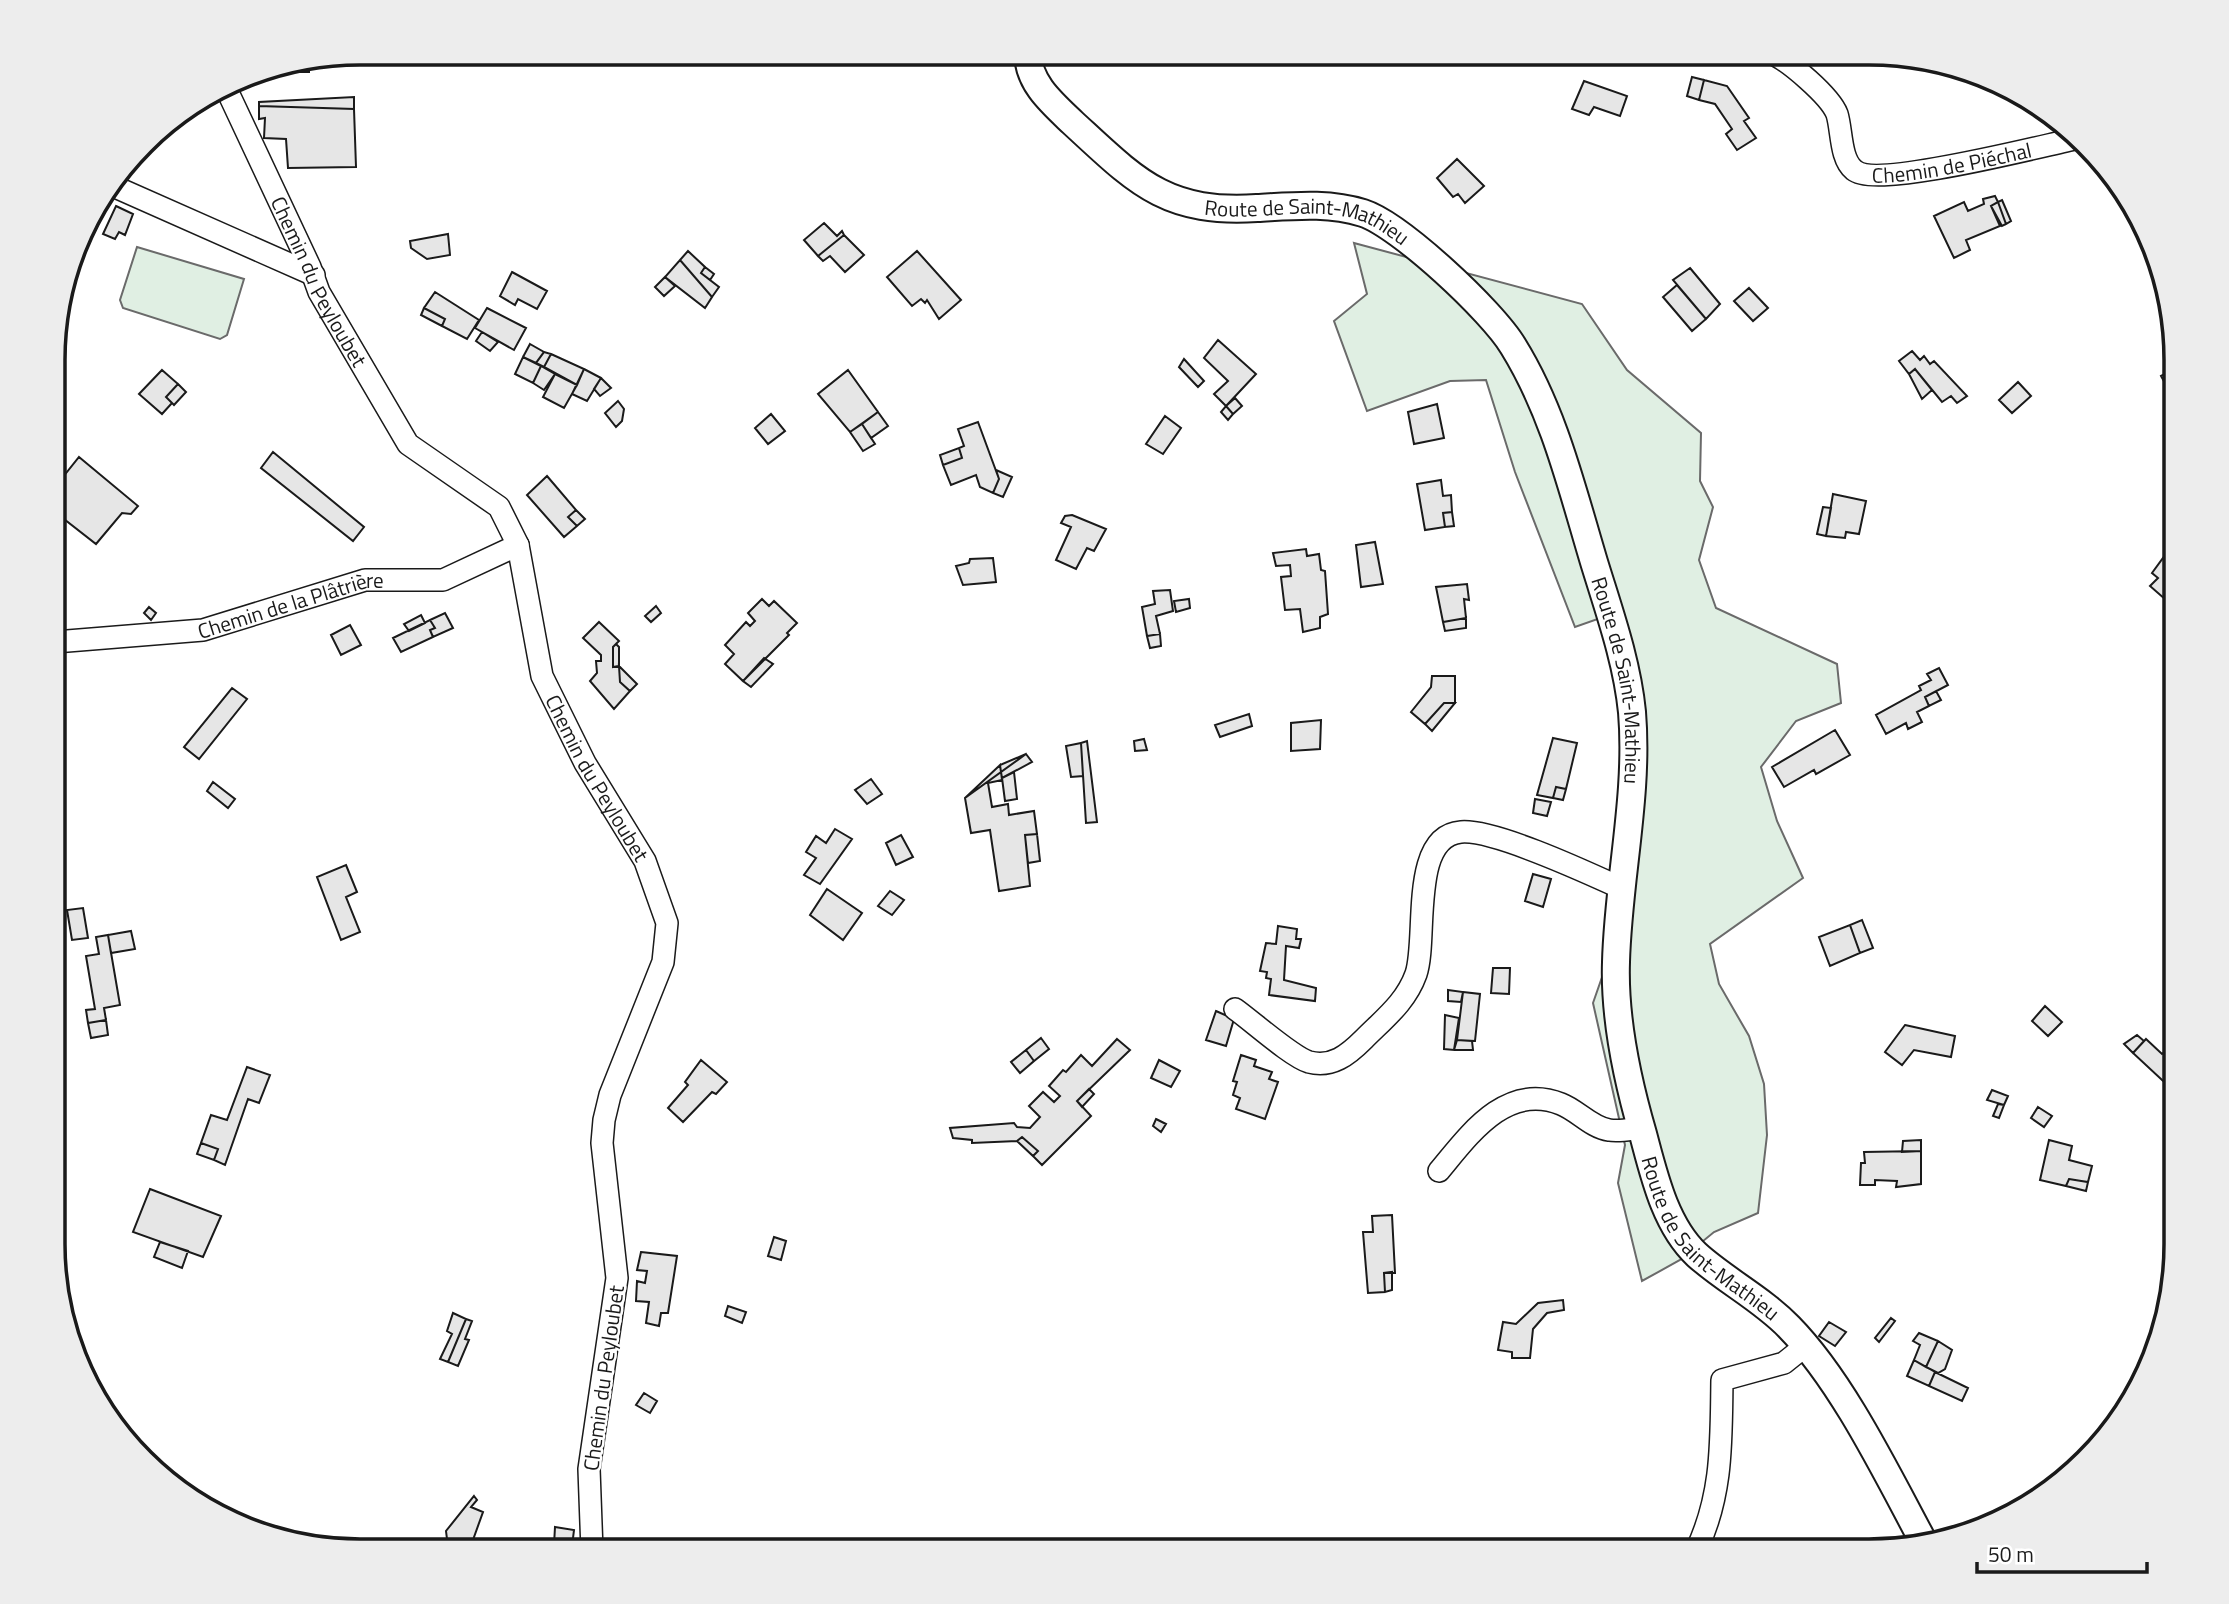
<svg xmlns="http://www.w3.org/2000/svg" width="2229" height="1604" font-family="'Titillium Web',sans-serif">
  <style>
    .green { fill: #e0efe3; stroke: #6a6a6a; stroke-width: 2 }
    .building { fill: #e6e6e6; stroke: #1a1a1a; stroke-width: 2 }
    .lines { fill: none; stroke-linecap: round; stroke-linejoin: round }
    .minor-casing { stroke: #1a1a1a; stroke-width: 24 }
    .tertiary-casing { stroke: #1a1a1a; stroke-width: 30 }
    .minor { stroke: #fff; stroke-width: 21 }
    .tertiary { stroke: #fff; stroke-width: 26 }
    .labels { text-anchor: middle; dominant-baseline: central; stroke-width: 5; stroke-linejoin: round; paint-order: stroke }
    .street-label { font-size: 21px; fill: #1a1a1a; stroke: #fff }
    .rim { fill: none; stroke: #1a1a1a; stroke-width: 3.5 }
  </style>
  <rect width="100%" height="100%" fill="#fff"/>
  <path class="green" d="M1354 243 1582 304 1627 370 1701 433 1700 481 1713 507 1699 560 1716 608 1837 664 1841 703 1796 721 1761 767 1777 821 1803 878 1710 944 1719 984 1749 1036 1764 1084 1767 1135 1758 1213 1714 1232 1680 1260 1642 1281 1618 1183 1625 1145 1593 1003 1630 897 1635 685 1623 610 1575 627 1515 472 1486 380 1450 381 1367 411 1334 321 1367 294Z
    M137 247 244 279 227 335 220 339 123 308 120 300Z"/>
  <path class="building" d="M336 57 337 62 307 63Z
    M309 63V72H293V66Z
    M1692 77 1704 80 1699 100 1687 96Z
    M1704 80 1727 86 1749 118 1744 121 1756 138 1737 150 1726 134 1732 129 1715 104 1699 100Z
    M1584 81 1627 96 1620 116 1594 107 1589 115 1572 109Z
    M354 97V109L259 106V102Z
    M259 106 354 109 356 167 288 168 286 139 264 138 265 118 259 119Z
    M1457 159 1484 186 1465 203 1458 194 1453 197 1437 178Z
    M1995 196 1998 202 1991 206 2000 226 1966 240 1970 250 1954 258 1934 216 1964 202 1968 211 1984 204 1983 199Z
    M2002 200 2011 221 2006 224 1998 202Z
    M1998 202 2006 224 2002 226 1991 206Z
    M116 206 133 214 125 235 119 232 115 239 103 234Z
    M824 223 837 236 842 231 844 235 818 256 804 240Z
    M448 234 450 255 427 259 411 248 410 241Z
    M844 235 864 255 845 272 830 256 823 261 818 256Z
    M688 251 705 267 701 273 719 287 712 297 680 260Z
    M917 251 961 300 939 319 927 300 925 303 921 299 912 306 887 277Z
    M680 260 712 297 705 308 665 277Z
    M705 267 714 274 710 280 701 273Z
    M1690 268 1720 304 1706 319 1673 280Z
    M512 272 547 291 537 309 518 299 515 305 500 296Z
    M665 277 675 286 664 296 655 287Z
    M1677 285 1706 319 1692 331 1663 297Z
    M1749 288 1768 308 1753 321 1734 301Z
    M435 292 479 320 467 339 442 326 445 319 424 308Z
    M424 308 445 319 442 326 421 315Z
    M487 308 526 328 514 350 475 328Z
    M482 332 498 342 490 351 476 341Z
    M1218 340 1256 374 1226 406 1214 394 1228 381 1204 358Z
    M530 344 544 352 536 363 523 357Z
    M1912 351 1920 360 1924 356 1930 364 1934 361 1967 396 1957 403 1951 396 1942 402 1915 369 1909 374 1899 361Z
    M544 352 551 354 544 367 536 363Z
    M551 354 584 369 577 385 544 367Z
    M523 357 541 366 533 383 515 374Z
    M1184 359 1204 381 1198 387 1179 367Z
    M541 366 555 374 544 390 533 383Z
    M2176 368V383L2167 387 2161 376Z
    M584 369 601 378 587 401 572 394Z
    M1915 369 1932 390 1922 399 1909 374Z
    M162 370 178 384 166 397 172 403 162 414 139 394Z
    M848 370 878 412 850 432 818 394Z
    M555 374 577 385 564 408 543 397Z
    M601 378 611 388 600 396 594 389Z
    M2018 382 2031 396 2012 413 1999 400Z
    M178 384 186 392 174 405 166 397Z
    M1235 398 1242 406 1233 414 1226 406Z
    M618 401 624 409 622 421 616 427 605 413Z
    M1437 404 1444 438 1414 444 1408 412Z
    M1226 406 1233 414 1228 420 1221 412Z
    M878 412 888 426 871 438 862 424Z
    M771 414 785 431 768 444 755 428Z
    M1165 416 1181 428 1163 454 1146 444Z
    M978 422 999 479 993 493 980 487 976 475 951 485 943 465 962 458 959 448 964 446 958 429Z
    M862 424 875 444 863 451 850 432Z
    M959 448 962 458 943 465 940 455Z
    M273 452 364 527 353 541 261 468Z
    M79 457 138 506 131 514 122 513 96 544 55 512V487Z
    M996 470 1012 477 1003 497 993 493 999 479Z
    M547 476 576 510 568 517 577 526 564 537 527 495Z
    M1441 480 1443 496 1451 495 1452 512 1443 513 1445 527 1425 530 1417 484Z
    M1833 494 1866 501 1859 534 1846 532 1845 538 1826 536Z
    M1823 507 1831 508 1826 536 1817 534Z
    M576 510 585 519 577 526 568 517Z
    M1452 512 1454 526 1445 527 1443 513Z
    M1072 515 1106 529 1094 551 1087 548 1076 569 1056 560 1071 527 1061 523 1065 516Z
    M1375 542 1383 584 1361 587 1356 545Z
    M1306 549 1307 556 1319 554 1321 570 1325 571 1328 614 1320 617V628L1303 632 1300 609 1285 610 1281 577 1291 576 1290 565 1276 566 1273 553Z
    M993 558 996 582 963 585 956 566 969 563 970 559Z
    M2163 558 2176 567V592L2166 600 2150 586 2158 578 2152 573Z
    M1467 584 1469 600 1464 599 1466 618 1443 622 1436 587Z
    M1170 590 1173 611 1156 616 1160 634 1147 636 1142 607 1155 604 1153 591Z
    M2175 591 2176 592V607L2166 600Z
    M762 599 769 606 774 601 797 623 787 633 789 635 743 681 725 664 734 654 725 645 746 622 750 626 755 621 748 613Z
    M1189 599 1190 608 1176 612 1174 601Z
    M656 606 661 613 651 622 645 616Z
    M149 607 156 613 151 620 144 613Z
    M445 613 453 628 433 637 430 630 435 628 430 620Z
    M421 615 425 623 409 631 404 624Z
    M1466 618V628L1445 631 1443 622Z
    M430 620 435 628 430 630 433 637 401 652 393 638Z
    M599 622 619 641 613 647V667L619 666 620 682 630 691 614 709 590 681 597 673 596 661H601V655L583 638Z
    M350 625 361 645 341 655 331 635Z
    M1160 634 1161 646 1150 648 1147 636Z
    M616 644 619 647V666L613 667V647Z
    M764 658 773 664 751 687 743 681Z
    M619 666 637 684 630 691 620 682Z
    M1939 668 1948 685 1925 697 1929 706 1917 712 1922 722 1908 729 1906 723 1886 734 1876 715 1921 690 1919 686 1931 680 1927 674Z
    M1432 676H1455V703H1444L1425 724 1411 712 1431 687Z
    M232 688 247 699 199 759 184 747Z
    M1936 691 1941 700 1929 706 1925 697Z
    M1444 703H1455L1432 731 1425 724Z
    M1249 714 1252 726 1220 737 1215 725Z
    M1321 720 1320 749 1291 751V723Z
    M1835 730 1850 755 1816 774 1814 770 1784 787 1772 767Z
    M1553 738 1577 743 1566 789 1556 787 1553 798 1537 795Z
    M1144 739 1147 750 1135 751 1134 741Z
    M1087 741 1097 822 1086 823 1081 743Z
    M1081 743 1083 776 1071 777 1066 746Z
    M1026 754 1032 762 1002 778 1001 772Z
    M1026 754 1001 772 1000 765Z
    M1000 765 1001 772 965 798 999 766Z
    M1001 772 1002 780 988 783 992 807 1008 804 1009 815 1034 811 1037 834 1025 835 1030 886 999 891 990 830 971 833 965 798Z
    M1014 772 1017 799 1005 801 1002 778Z
    M871 779 882 794 867 804 855 790Z
    M213 782 235 799 228 808 207 791Z
    M1556 787 1566 789 1563 800 1553 798Z
    M1535 799 1551 802 1547 816 1533 813Z
    M835 829 852 839 820 884 804 875 816 858 806 852 816 836 826 843Z
    M1037 834 1040 861 1028 863 1025 835Z
    M901 835 913 857 896 865 886 843Z
    M346 865 357 892 346 897 360 932 341 940 317 877Z
    M1533 874 1551 879 1543 907 1525 901Z
    M827 889 862 913 843 940 810 915Z
    M890 891 904 900 892 915 878 906Z
    M83 908 88 938 72 940 67 910Z
    M1862 920 1873 948 1860 953 1850 925Z
    M1850 925 1860 953 1830 966 1819 937Z
    M1278 926 1297 929 1296 939H1301L1299 948 1286 946 1284 980 1316 988 1315 1001 1269 995 1271 979 1266 978 1267 972 1260 971 1266 943 1276 944Z
    M131 931 135 949 111 953 108 935Z
    M108 935 120 1005 104 1008 106 1020 88 1023 86 1010 95 1009 86 956 99 954 96 937Z
    M1493 968H1510L1509 994 1491 993Z
    M1448 990 1463 992 1461 1002 1448 1001Z
    M1463 992 1480 994 1475 1041 1457 1040Z
    M2045 1006 2062 1022 2048 1036 2032 1021Z
    M1216 1011 1234 1019 1226 1046 1206 1040Z
    M1445 1015 1459 1018 1454 1050 1444 1049Z
    M106 1020 108 1035 91 1038 88 1023Z
    M1905 1025 1955 1036 1951 1057 1914 1050 1902 1065 1885 1052Z
    M2137 1035 2144 1041 2133 1053 2124 1044Z
    M1041 1038 1049 1049 1034 1061 1026 1050Z
    M1117 1039 1130 1050 1077 1101 1091 1116 1042 1165 1033 1156 1038 1151 1022 1137 1017 1141 972 1143V1140L953 1138 950 1128 1014 1123 1017 1127 1030 1128 1040 1117 1029 1106 1043 1092 1054 1102 1060 1096 1049 1086 1063 1070 1066 1072 1081 1055 1092 1066Z
    M2146 1039 2162 1054 2167 1050 2176 1058V1093L2133 1053Z
    M1457 1040 1472 1041 1473 1050H1454Z
    M1026 1050 1034 1061 1020 1073 1011 1062Z
    M1241 1055 1256 1060 1254 1066 1272 1072 1269 1079 1278 1082 1265 1119 1236 1109 1240 1098 1233 1095 1237 1082 1233 1081Z
    M701 1060 727 1082 716 1094 712 1092 683 1122 668 1108 688 1085 685 1082Z
    M1159 1060 1180 1071 1171 1087 1151 1078Z
    M247 1067 270 1075 259 1103 248 1099 225 1165 214 1160 218 1149 201 1143 211 1115 227 1120Z
    M1089 1089 1094 1094 1082 1107 1077 1101Z
    M1992 1090 2008 1096 2004 1105 1987 1100Z
    M1998 1104 2004 1105 1999 1118 1993 1116Z
    M2038 1107 2052 1116 2044 1127 2031 1118Z
    M1156 1119 1166 1124 1161 1132 1153 1126Z
    M1022 1137 1038 1151 1033 1156 1017 1141Z
    M1921 1140V1151L1902 1152 1903 1141Z
    M2049 1140 2072 1146 2069 1160 2092 1166 2088 1182 2069 1179 2066 1186 2040 1180Z
    M201 1143 218 1149 214 1160 197 1154Z
    M1921 1151V1184L1896 1187 1897 1181 1875 1180V1185H1860L1861 1163H1865L1864 1152Z
    M2069 1179 2088 1182 2086 1191 2066 1186Z
    M150 1189 221 1216 203 1257 133 1232Z
    M1392 1215 1395 1273H1384L1385 1292 1368 1293 1363 1232H1373L1372 1216Z
    M774 1237 786 1241 781 1260 768 1256Z
    M160 1242 188 1251 182 1268 154 1257Z
    M641 1252 677 1256 668 1313H661L659 1326 646 1323 649 1302 636 1301 637 1281 645 1283 647 1271 637 1270Z
    M1392 1272V1290L1385 1292 1384 1273Z
    M1563 1300 1564 1310 1547 1313 1533 1329 1530 1358H1512V1352L1498 1350 1503 1322 1516 1324 1538 1303Z
    M728 1306 746 1312 742 1323 725 1316Z
    M453 1313 466 1319 448 1362 440 1359 452 1334 447 1331Z
    M1891 1318 1895 1321 1879 1342 1875 1338Z
    M466 1319 472 1321 465 1339 469 1340 458 1366 448 1362Z
    M1829 1322 1846 1332 1835 1346 1819 1336Z
    M1919 1333 1938 1341 1926 1367 1914 1360 1920 1345 1913 1341Z
    M1938 1341 1952 1350 1945 1369 1938 1373 1926 1367Z
    M1914 1360 1935 1372 1929 1386 1907 1376Z
    M1935 1372 1968 1388 1962 1401 1929 1386Z
    M644 1393 657 1401 650 1413 636 1405Z
    M474 1496 477 1500 471 1507 483 1512 469 1551H448L452 1540 447 1539 446 1531Z
    M555 1527 574 1530 572 1546 554 1545Z"/>
  <g class="lines">
    <defs>
      <g id="minor">
        <path id="s1" d="M1771 53C1789 61 1830 96 1837 114 1842 130 1840 159 1854 170 1876 189 2041 146 2075 139"/>
        <path id="s2" d="M225 86 310 267 319 292 408 444 499 507 518 545 542 676 585 763 645 861 667 923 663 962 610 1095 604 1120 602 1143 617 1278 589 1469 592 1551"/>
        <path d="M113 186 314 275"/>
        <path id="s3" d="M55 642 203 630 365 580H443L518 545"/>
        <path d="M1235 1009C1252 1021 1292 1057 1309 1062 1332 1068 1348 1055 1364 1039 1385 1018 1406 1002 1416 974 1428 939 1409 836 1461 832 1494 829 1588 873 1621 888"/>
        <path d="M1439 1171C1469 1135 1506 1082 1561 1104 1577 1110 1592 1128 1609 1130 1619 1132 1631 1129 1641 1128"/>
        <path d="M1696 1551C1723 1494 1721 1442 1722 1380L1784 1363 1804 1347"/>
      </g>
      <g id="tertiary">
        <path id="s4" d="M1028 53C1028 83 1052 103 1073 123 1136 181 1165 214 1257 208 1293 206 1328 202 1363 213 1400 225 1492 311 1513 346 1554 412 1572 489 1594 562 1609 611 1627 661 1632 712 1639 795 1618 880 1616 962 1614 1020 1627 1079 1643 1134 1654 1175 1665 1225 1697 1255 1726 1281 1762 1299 1789 1327 1842 1381 1886 1472 1922 1539"/>
      </g>
    </defs>
    <use href="#minor" class="minor-casing"/>
    <use href="#tertiary" class="tertiary-casing"/>
    <use href="#minor" class="minor"/>
    <use href="#tertiary" class="tertiary"/>
  </g>
  <g class="labels">
    <g class="street-label">
      <text stroke="none"><textPath href="#s1" startOffset="250">Chemin de Piéchal</textPath></text>
      <text stroke="none"><textPath href="#s4" startOffset="350">Route de Saint-Mathieu</textPath></text>
      <text stroke="none"><textPath href="#s2" startOffset="217">Chemin du Peyloubet</textPath></text>
      <text stroke="none"><textPath href="#s3" startOffset="240">Chemin de la Plâtrière</textPath></text>
      <text stroke="none"><textPath href="#s4" startOffset="959">Route de Saint-Mathieu</textPath></text>
      <text stroke="none"><textPath href="#s2" startOffset="805">Chemin du Peyloubet</textPath></text>
      <text stroke="none"><textPath href="#s4" startOffset="1547">Route de Saint-Mathieu</textPath></text>
      <text transform="translate(603 1378) rotate(-82)">Chemin du Peyloubet</text>
    </g>
  </g>
  <path d="M0 0H2229V1604H0ZM360 65H1869A295 295 0 0 1 2164 360V1244A295 295 0 0 1 1869 1539H360A295 295 0 0 1 65 1244V360A295 295 0 0 1 360 65Z" fill="#ededed" fill-rule="evenodd"/>
  <path class="rim" d="M360 65H1869A295 295 0 0 1 2164 360V1244A295 295 0 0 1 1869 1539H360A295 295 0 0 1 65 1244V360A295 295 0 0 1 360 65Z"/>
  <path d="M1977 1562v10h170v-10" fill="none" stroke="#1a1a1a" stroke-width="3.5"/>
  <text x="1988" y="1562" font-size="21" fill="#1a1a1a" stroke="#ffffff" stroke-width="5" paint-order="stroke">50 m</text>
</svg>
